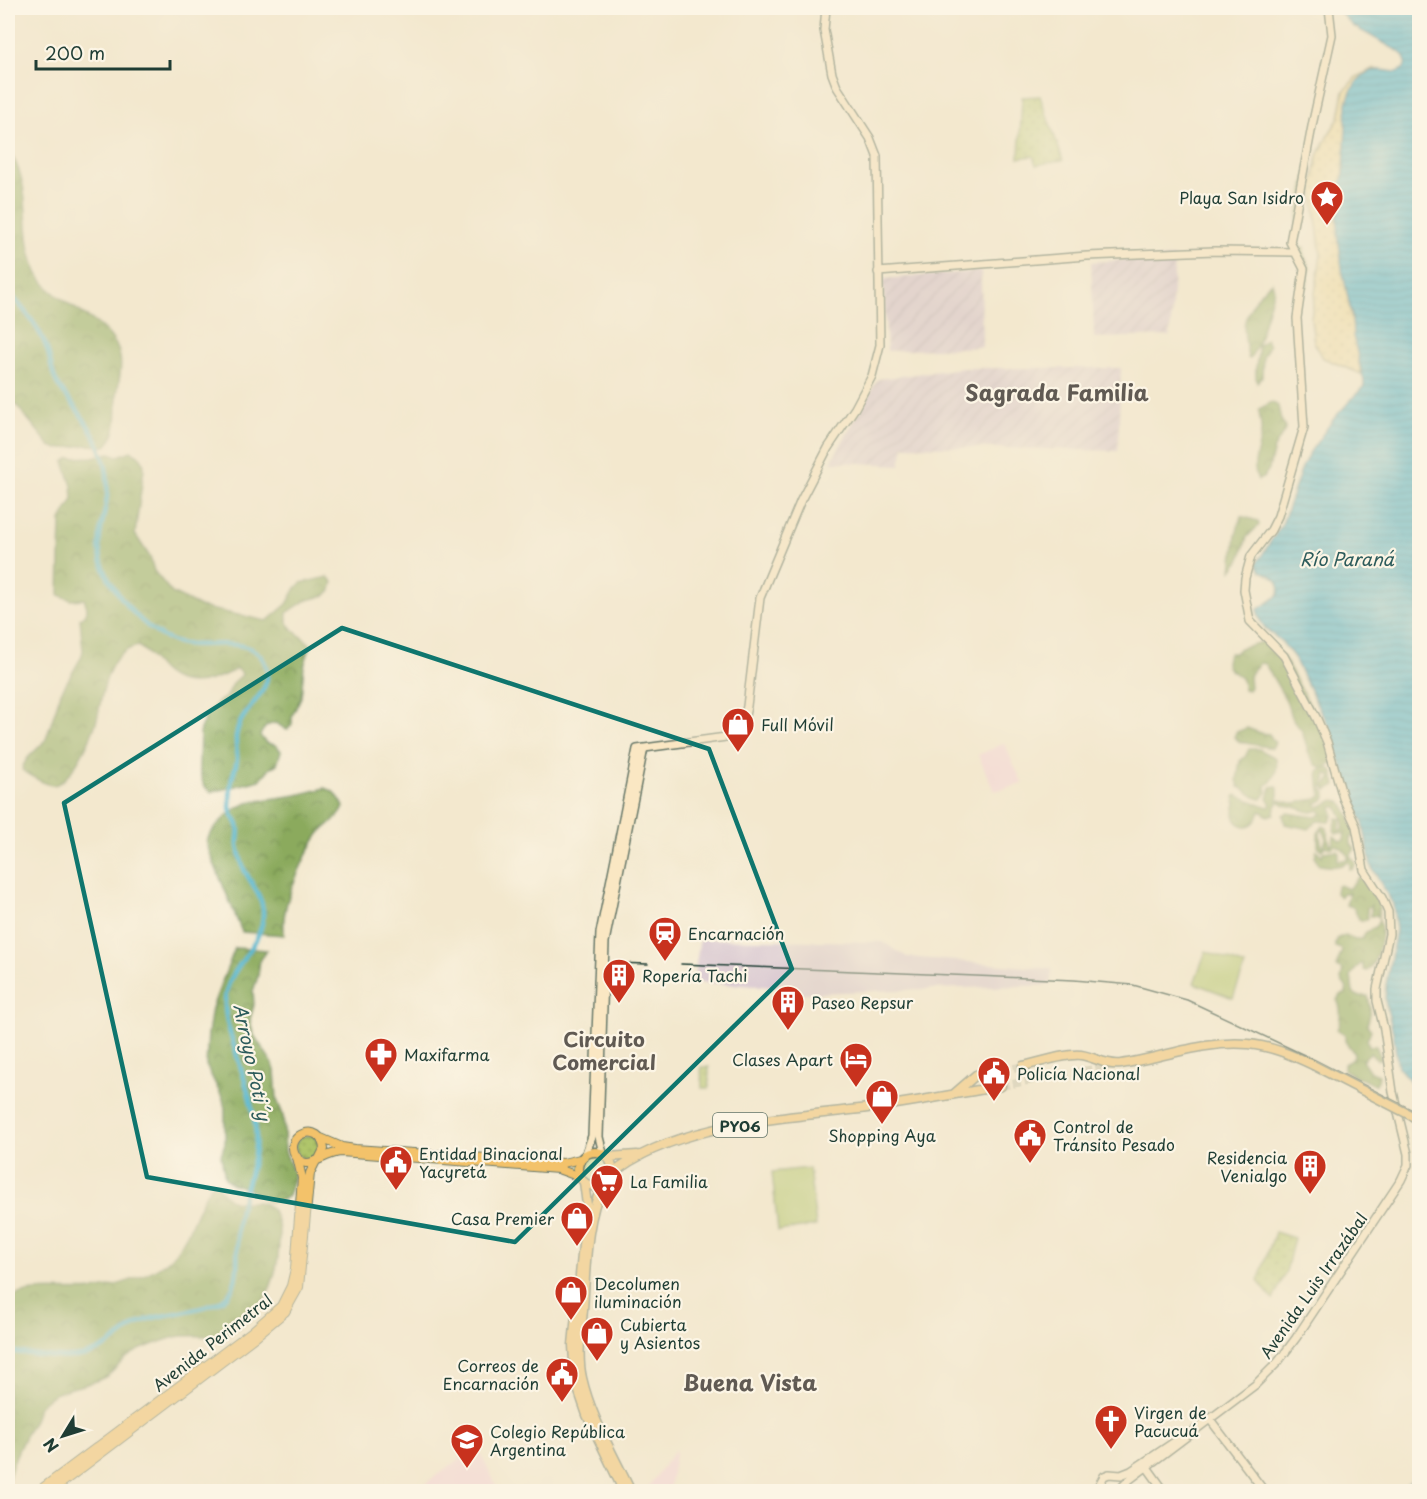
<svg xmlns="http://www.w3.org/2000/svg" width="1427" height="1499" font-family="'Playpen Sans',sans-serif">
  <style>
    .built { fill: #f4cfdc }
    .industrial { fill: url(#industrial-furrows) }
    .railway { fill: #d0bdcc }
    .grass { fill: url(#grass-tufts); stroke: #67814e; stroke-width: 1.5 }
    .forest { fill: url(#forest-crowns); stroke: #557448; stroke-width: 1.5 }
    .sand { fill: url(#sand-dots); stroke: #868c69; stroke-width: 1.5 }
    .park { fill: url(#park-dots); stroke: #67814e; stroke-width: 1.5 }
    .pitch { fill: #afc569; stroke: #67814e; stroke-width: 1.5 }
    .water { fill: url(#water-rules); stroke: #387982; stroke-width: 1.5 }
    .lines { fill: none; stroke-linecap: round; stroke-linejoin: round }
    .canal { stroke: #51b5cf; stroke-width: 4.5 }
    .trunk-tunnel { stroke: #c9c6af; stroke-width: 8; stroke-dasharray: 8 4; stroke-linecap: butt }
    .secondary-casing { stroke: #69796a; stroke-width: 10 }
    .primary-casing { stroke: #69796a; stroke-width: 10 }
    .trunk-casing { stroke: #69796a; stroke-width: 11 }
    .secondary { stroke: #fae7c3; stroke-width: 7 }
    .primary { stroke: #f3c26a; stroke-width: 8 }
    .trunk { stroke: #f3c26a; stroke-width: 8 }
    .rail { stroke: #1f3d34; stroke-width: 1.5 }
    .trunk-bridge-casing { stroke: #69796a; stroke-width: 11; stroke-linecap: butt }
    .trunk-bridge { stroke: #f3c26a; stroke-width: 8 }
    .marked { fill: none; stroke: #0f766e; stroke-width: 4.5; stroke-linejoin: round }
    .labels { text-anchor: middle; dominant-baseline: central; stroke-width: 4.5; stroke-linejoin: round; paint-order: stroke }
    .shield { fill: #fcf5e5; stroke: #617469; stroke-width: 1.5 }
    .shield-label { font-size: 15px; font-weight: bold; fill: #1f3d34 }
    .poi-label { font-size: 16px; fill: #1f3d34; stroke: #fcf5e5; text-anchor: start }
    .street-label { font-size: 16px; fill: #1f3d34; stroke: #fcf5e5 }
    .water-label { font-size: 18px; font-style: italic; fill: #2c5b5b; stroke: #fcf5e5 }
    .quarter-label { font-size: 20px; font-weight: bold; fill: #605a53; stroke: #fcf5e5 }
    .district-label { font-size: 22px; font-weight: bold; fill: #605a53; stroke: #fcf5e5 }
  </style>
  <defs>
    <pattern id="industrial-furrows" width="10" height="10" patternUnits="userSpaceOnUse" patternTransform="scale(1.5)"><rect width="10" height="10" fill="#d0bdcc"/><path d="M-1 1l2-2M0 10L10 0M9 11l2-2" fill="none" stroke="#b2a3b0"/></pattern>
    <pattern id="grass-tufts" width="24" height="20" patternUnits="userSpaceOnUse" patternTransform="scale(1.5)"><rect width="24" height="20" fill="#afc569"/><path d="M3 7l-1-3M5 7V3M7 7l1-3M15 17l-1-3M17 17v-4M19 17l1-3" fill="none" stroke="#8ea157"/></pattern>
    <pattern id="forest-crowns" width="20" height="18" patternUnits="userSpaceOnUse" patternTransform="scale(1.5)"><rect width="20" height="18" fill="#8baa5d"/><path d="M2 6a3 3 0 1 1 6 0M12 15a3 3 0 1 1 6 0" fill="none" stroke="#718c4e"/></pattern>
    <pattern id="sand-dots" width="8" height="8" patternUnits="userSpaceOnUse" patternTransform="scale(1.5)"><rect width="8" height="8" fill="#eeda9e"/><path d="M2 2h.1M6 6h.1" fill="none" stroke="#ccbc89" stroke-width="1.8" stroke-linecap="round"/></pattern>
    <pattern id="park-dots" width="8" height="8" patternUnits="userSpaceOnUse" patternTransform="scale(1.5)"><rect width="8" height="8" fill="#afc569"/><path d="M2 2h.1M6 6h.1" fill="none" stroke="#8ea157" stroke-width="1.8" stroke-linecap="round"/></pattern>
    <pattern id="water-rules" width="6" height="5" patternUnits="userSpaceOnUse" patternTransform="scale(1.5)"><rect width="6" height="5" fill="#51b5cf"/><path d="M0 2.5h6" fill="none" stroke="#4394a9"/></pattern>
  </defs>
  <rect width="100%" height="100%" fill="#fcf5e5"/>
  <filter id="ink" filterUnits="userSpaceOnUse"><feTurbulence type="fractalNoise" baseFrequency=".0167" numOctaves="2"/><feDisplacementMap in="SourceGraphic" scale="12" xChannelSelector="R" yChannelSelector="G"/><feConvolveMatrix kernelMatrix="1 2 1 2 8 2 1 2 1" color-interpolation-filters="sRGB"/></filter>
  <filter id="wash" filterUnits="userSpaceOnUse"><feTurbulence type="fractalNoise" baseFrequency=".008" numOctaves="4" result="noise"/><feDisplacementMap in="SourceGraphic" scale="24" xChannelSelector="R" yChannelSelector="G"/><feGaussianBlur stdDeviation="1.35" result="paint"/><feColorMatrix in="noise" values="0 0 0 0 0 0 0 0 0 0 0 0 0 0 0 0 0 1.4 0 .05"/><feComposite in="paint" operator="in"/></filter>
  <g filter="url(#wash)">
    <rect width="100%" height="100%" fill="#f3e8ce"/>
    <path class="built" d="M1004 743 1023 784 994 791 978 755Z
      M477 1446 499 1491H415Z
      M676 1449 669 1491H645Z"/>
    <path class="industrial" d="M1175 257 1170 336 1094 338 1091 262Z
      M981 271 982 347 887 351 883 279Z
      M963 368H1121L1118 451 904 446 900 465 831 462 878 379Z"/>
    <path class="railway" d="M700 939 883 942 907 957 1052 969 1050 985 784 994 774 987 693 982Z"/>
    <path class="grass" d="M701 1067H709V1088H702Z"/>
    <path class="forest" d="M8 150C36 187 18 234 38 274 56 308 114 319 120 357 123 371 117 385 117 398 116 415 119 434 106 446L86 445 58 449 50 446 8 395Z
      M1272 282 1274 289 1258 343 1250 359 1248 358C1244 327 1239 326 1256 299 1261 292 1265 286 1272 282Z
      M1266 339 1269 346 1263 356 1262 377 1257 382C1253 371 1259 358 1258 346Z
      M1272 402 1278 406 1281 420 1285 426V430L1274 448 1269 469 1263 478 1258 480C1250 464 1260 449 1261 433 1262 425 1259 417 1259 409Z
      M131 451C140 455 144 459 144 469L135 534 150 557 154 571 172 593 200 607 267 621 287 604 296 588 301 583 328 577 333 582 331 590 326 595 305 601 287 613C285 631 302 634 311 645L304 666 301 697 292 716V724L287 730 276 723C268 724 264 727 260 735 264 743 268 744 276 745L281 751 277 764 269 769 260 780 212 792 204 786 199 769 200 729 206 716 217 702 226 697 234 682 242 675 241 672 236 669C213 682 183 692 161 670 153 662 148 652 138 646 105 653 103 694 97 719 93 734 70 787 51 785 41 783 31 776 22 770 25 755 39 750 46 739L61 692 81 658 83 651 80 618C89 612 88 608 84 599L71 600 59 595 61 520 73 499 72 486 64 462 70 458 92 457 110 453 118 456Z
      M1241 516 1258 521 1259 525 1247 537 1240 560 1232 570 1236 535Z
      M1266 641 1284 658 1335 751 1334 761 1326 767 1332 770 1336 785 1327 790 1324 786 1330 781 1331 777 1326 773V780L1322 788 1326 793V798L1316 804 1319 807 1334 800 1341 801 1351 818 1350 822 1353 826 1355 836 1351 837V844L1355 849 1350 856 1356 863 1353 869 1350 870V864L1347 862C1336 869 1330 866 1319 865L1315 857 1317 850 1322 856 1323 852 1337 850 1339 853 1337 861 1349 859C1347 851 1343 847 1335 845L1331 848 1324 846 1326 838 1323 830 1320 831C1321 838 1319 843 1324 848L1322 850 1318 846V833L1323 826 1327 828 1330 845 1333 843 1334 836 1341 841 1344 840 1345 833H1336L1334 830 1337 818 1342 819 1339 830H1342C1347 821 1341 815 1337 807H1332L1333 816 1329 822 1317 821 1309 829 1285 824 1283 815 1287 813 1316 817 1322 814 1319 810C1308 815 1304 809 1294 807 1288 805 1286 807 1280 802V800L1296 804C1306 797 1316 803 1322 795L1319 785 1318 771 1324 768 1316 765 1309 754 1302 731 1291 717 1286 700 1265 664 1260 663C1249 674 1248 672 1250 687L1248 690 1244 689C1243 687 1243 683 1242 680 1237 671 1219 671 1229 653H1235L1240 648Z
      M1247 728 1260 733 1269 734 1275 743 1272 748 1240 742 1234 737 1236 732Z
      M1249 749H1259L1276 758C1278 770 1276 779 1266 786L1267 792 1262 799C1252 799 1248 789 1239 787L1237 780 1240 761 1245 757Z
      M1276 786 1278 788V804L1275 807 1274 814 1268 816 1260 811C1259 814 1258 818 1256 820 1247 833 1228 823 1236 804L1234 797 1236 795 1268 807 1271 805 1268 799 1271 787Z
      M325 788C334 790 340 798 344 807 340 819 327 824 319 834 307 850 288 892 285 912 283 919 284 928 284 935L242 932 208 848 207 841 210 834 225 817 237 808 250 802 297 795Z
      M1359 877C1371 882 1382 904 1378 917L1376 915 1371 916V905L1367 908 1368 918 1363 921 1359 919 1353 907 1346 905 1349 893H1342L1340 897 1336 893 1337 886 1340 885 1348 889Z
      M1379 919C1384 932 1378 963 1367 971L1364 970 1362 963 1360 964 1351 975 1353 993 1358 996H1368C1371 1008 1371 1014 1367 1025L1371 1030 1367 1040 1369 1046H1376L1381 1058V1060H1377L1370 1053 1362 1060 1370 1072 1379 1075 1378 1081 1374 1085 1344 1070V1064L1353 1059 1354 1053 1345 1041V1035L1337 1030C1341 1021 1342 1009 1337 1000L1340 995 1345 994C1349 987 1345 986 1341 980L1343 970 1336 967 1342 951 1341 949 1335 947V944L1338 938 1345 935 1355 939H1362L1365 933 1376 926Z
      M235 948 267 950 260 959 258 976 253 991 254 1005 250 1019 253 1034 273 1064 275 1071 277 1100 283 1115 285 1151 293 1172V1179L288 1196 282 1200 270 1202 248 1189 231 1183 225 1178 221 1155 225 1143V1108L223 1099 206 1065 208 1034 212 1008Z
      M216 1183C220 1189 224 1197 231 1200 246 1208 263 1192 275 1215 280 1225 279 1235 279 1246 277 1283 263 1314 229 1332 212 1340 193 1333 175 1337 162 1341 140 1348 129 1356 120 1361 115 1372 105 1377 85 1388 61 1386 43 1402 36 1408 37 1415 33 1422 22 1440 13 1460 8 1480V1300C28 1284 69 1293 93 1290 114 1287 149 1276 166 1262 191 1241 194 1208 212 1184Z"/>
    <path class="sand" d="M1373 69 1379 70 1369 72 1358 80 1347 103 1344 173 1337 197 1340 252 1361 374 1323 358 1314 342 1311 318 1321 255 1312 188 1318 156 1327 137 1339 118 1344 91 1356 77Z"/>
    <path class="park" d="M1040 96 1063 160 1036 165 1033 156 1019 158 1022 97Z
      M1307 171 1309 172 1297 246 1304 248V255L1310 268 1307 287 1305 286 1306 269 1293 241Z
      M313 1135 321 1145 317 1157 310 1161 298 1156 295 1145 300 1137Z
      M580 1168a14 14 0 1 1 28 0a14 14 0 1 1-28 0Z
      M1275 1232 1294 1238 1286 1272 1273 1300 1258 1281Z"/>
    <path class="pitch" d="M1206 951 1245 966 1233 998 1194 983Z
      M809 1168 816 1226 778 1231 772 1172Z"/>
    <path class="water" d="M1336 8H1419V1091L1398 1067 1393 1032 1385 1001 1386 985 1396 930 1393 904 1371 866 1363 823 1350 794 1332 734 1293 656 1282 642 1265 628 1260 620 1257 610 1279 595C1282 580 1273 576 1261 571L1257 563 1282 524 1303 465 1310 452 1335 417 1364 386V381L1353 336 1352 316 1342 269 1338 234 1337 197 1344 173 1347 103C1351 88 1360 71 1378 70 1385 70 1392 72 1398 72L1404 68 1406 62 1403 55 1398 51 1353 26Z
      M1419 1474V1491H1399Z"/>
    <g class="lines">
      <path class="canal" d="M8 291C23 309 39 326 47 349 51 360 51 372 57 383 62 393 71 401 78 411 92 430 104 450 107 474 112 523 82 540 115 589 128 609 150 633 172 641 200 652 249 632 264 661 277 687 248 704 240 723 233 738 237 743 237 758 237 764 234 772 232 778 230 787 230 797 230 806 230 815 235 817 238 825 240 832 237 839 238 846 239 852 241 860 243 867 249 881 262 895 263 911 265 947 226 967 225 1001 224 1019 232 1038 237 1056 244 1078 252 1101 255 1124 260 1161 240 1192 237 1228 236 1247 242 1281 227 1296 215 1310 165 1313 146 1320 131 1326 119 1338 105 1347 78 1364 46 1356 15 1352L8 1354"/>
    </g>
  </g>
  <g filter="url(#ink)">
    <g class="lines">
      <path class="trunk-tunnel" d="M1002 1071 1023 1066
        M1001 1086 1115 1065"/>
      <defs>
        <path id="secondary" d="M878 272 1087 256 1214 251 1293 252
          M586 1153 592 1136 600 933 637 749 741 735 747 706 760 598 801 500 828 448 855 408 872 376 880 345 877 156 870 138 837 87 832 74 824 30 826 8
          M603 1153 599 1137 605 942 644 748
          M1209 1418 1265 1492
          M1147 1467 1165 1492
          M1095 1492 1104 1476 1109 1474 1121 1475 1131 1471 1179 1439
          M1117 1492 1129 1480 1255 1385 1278 1362 1296 1338 1401 1180 1408 1165V1154L1393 1092 1384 1029 1377 1001V989L1389 934 1388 912 1382 898 1364 870 1356 826 1343 798 1327 742 1317 719 1284 656 1250 621 1244 590 1245 578 1251 556 1271 530 1278 516 1304 427 1297 318 1304 269 1290 242 1313 121 1332 35 1329 8"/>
        <path id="primary" d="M321 1138 342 1147 355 1149 563 1163 580 1159
          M320 1157 324 1149C321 1120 284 1134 295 1155 297 1159 301 1162 306 1163 315 1164 327 1153 341 1152L558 1169 580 1177
          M37 1492 251 1332 281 1306 291 1286 295 1269 302 1178 297 1157
          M50 1492 255 1337 285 1312 299 1287 310 1173 316 1161"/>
        <path id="trunk" d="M1023 1066C1039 1063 1066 1053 1081 1055 1095 1057 1106 1066 1121 1064 1162 1058 1205 1040 1248 1044 1271 1046 1292 1055 1313 1065
          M954 1094 976 1075 1002 1071
          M578 1169a17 17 0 1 1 34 0a17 17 0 1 1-34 0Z
          M608 1157 637 1155
          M611 1175C671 1124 784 1118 860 1109 907 1104 954 1094 1001 1086
          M584 1182 587 1205 573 1345 575 1380 587 1415 624 1492
          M603 1184C585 1221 586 1269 583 1310 581 1332 577 1356 582 1378 591 1418 614 1455 631 1492"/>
      </defs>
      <use href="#secondary" class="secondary-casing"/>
      <use href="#primary" class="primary-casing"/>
      <use href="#trunk" class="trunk-casing"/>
      <use href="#secondary" class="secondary"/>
      <use href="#primary" class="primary"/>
      <use href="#trunk" class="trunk"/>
      <path class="rail" d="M614 963 648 964
        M681 964 1074 980 1133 985 1187 1000 1315 1060 1420 1114"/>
      <defs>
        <path id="trunk-bridge" d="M1313 1065 1420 1120"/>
      </defs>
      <use href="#trunk-bridge" class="trunk-bridge-casing"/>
      <use href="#trunk-bridge" class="trunk-bridge"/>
    </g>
  </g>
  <path d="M0 0H1427V1499H0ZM342 628 709 749 792 969 515 1242 147 1177 64 803Z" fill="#f3e8ce" fill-opacity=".55" fill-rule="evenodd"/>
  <path class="marked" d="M342 628 709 749 792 969 515 1242 147 1177 64 803Z"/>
  <defs>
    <symbol id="sight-pin" viewBox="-11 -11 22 30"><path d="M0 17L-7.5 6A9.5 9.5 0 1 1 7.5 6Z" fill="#c8321e" stroke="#fcf5e5"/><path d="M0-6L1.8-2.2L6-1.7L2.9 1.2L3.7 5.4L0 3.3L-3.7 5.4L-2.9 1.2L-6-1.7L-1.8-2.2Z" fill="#fff"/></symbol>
    <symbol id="shop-pin" viewBox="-11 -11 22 30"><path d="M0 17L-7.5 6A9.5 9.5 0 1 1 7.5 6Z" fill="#c8321e" stroke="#fcf5e5"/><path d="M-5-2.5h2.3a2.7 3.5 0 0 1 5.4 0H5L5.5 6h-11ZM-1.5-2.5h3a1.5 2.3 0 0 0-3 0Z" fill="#fff"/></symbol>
    <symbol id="station-pin" viewBox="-11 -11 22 30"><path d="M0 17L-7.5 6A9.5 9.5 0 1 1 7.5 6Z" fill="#c8321e" stroke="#fcf5e5"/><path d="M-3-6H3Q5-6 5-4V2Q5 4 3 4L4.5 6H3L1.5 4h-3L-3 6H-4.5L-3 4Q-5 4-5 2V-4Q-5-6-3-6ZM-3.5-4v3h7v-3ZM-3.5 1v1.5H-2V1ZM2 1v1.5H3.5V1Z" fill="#fff"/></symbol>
    <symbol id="building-pin" viewBox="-11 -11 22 30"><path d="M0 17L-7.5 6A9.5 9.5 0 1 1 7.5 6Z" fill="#c8321e" stroke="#fcf5e5"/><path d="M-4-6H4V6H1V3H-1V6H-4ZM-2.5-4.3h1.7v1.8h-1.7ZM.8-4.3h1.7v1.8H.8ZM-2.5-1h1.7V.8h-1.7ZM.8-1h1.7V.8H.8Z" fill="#fff"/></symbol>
    <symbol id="pharmacy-pin" viewBox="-11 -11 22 30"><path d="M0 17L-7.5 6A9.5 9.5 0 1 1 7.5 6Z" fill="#c8321e" stroke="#fcf5e5"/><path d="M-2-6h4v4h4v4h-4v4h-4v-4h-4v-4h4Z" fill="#fff"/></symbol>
    <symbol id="hotel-pin" viewBox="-11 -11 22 30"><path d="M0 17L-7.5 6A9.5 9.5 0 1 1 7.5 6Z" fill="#c8321e" stroke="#fcf5e5"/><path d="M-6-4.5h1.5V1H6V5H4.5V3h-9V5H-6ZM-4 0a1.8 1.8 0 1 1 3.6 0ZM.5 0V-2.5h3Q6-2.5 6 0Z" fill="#fff"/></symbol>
    <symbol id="civic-pin" viewBox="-11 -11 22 30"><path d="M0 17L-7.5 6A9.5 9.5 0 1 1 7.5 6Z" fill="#c8321e" stroke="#fcf5e5"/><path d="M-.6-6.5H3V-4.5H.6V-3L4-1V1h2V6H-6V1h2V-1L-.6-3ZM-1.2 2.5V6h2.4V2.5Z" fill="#fff"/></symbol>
    <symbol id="supermarket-pin" viewBox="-11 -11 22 30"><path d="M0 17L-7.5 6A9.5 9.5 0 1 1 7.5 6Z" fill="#c8321e" stroke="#fcf5e5"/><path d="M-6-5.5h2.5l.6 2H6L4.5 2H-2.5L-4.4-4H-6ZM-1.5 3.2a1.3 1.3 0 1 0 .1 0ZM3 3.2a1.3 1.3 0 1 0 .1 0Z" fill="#fff"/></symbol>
    <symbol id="church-pin" viewBox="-11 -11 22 30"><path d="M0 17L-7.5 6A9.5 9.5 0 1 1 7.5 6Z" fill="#c8321e" stroke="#fcf5e5"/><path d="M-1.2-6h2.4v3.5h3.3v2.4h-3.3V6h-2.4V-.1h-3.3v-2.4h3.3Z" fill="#fff"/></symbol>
    <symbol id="school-pin" viewBox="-11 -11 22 30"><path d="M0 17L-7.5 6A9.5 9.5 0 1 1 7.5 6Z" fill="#c8321e" stroke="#fcf5e5"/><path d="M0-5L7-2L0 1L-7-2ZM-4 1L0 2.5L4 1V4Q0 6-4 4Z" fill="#fff"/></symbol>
  </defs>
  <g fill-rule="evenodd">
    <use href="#sight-pin" x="1308" y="178" width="38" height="52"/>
    <use href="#shop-pin" x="719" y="705" width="38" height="52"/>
    <use href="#station-pin" x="646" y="914" width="38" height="52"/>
    <use href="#building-pin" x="600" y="956" width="38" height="52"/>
    <use href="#building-pin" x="769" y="983" width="38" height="52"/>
    <use href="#pharmacy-pin" x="362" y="1035" width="38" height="52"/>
    <use href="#hotel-pin" x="837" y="1040" width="38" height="52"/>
    <use href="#civic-pin" x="975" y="1054" width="38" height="52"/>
    <use href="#shop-pin" x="863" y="1077" width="38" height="52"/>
    <use href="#civic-pin" x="1011" y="1116" width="38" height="52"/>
    <use href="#civic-pin" x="377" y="1143" width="38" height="52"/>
    <use href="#building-pin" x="1291" y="1147" width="38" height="52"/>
    <use href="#supermarket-pin" x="588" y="1162" width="38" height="52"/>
    <use href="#shop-pin" x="558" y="1199" width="38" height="52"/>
    <use href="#shop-pin" x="552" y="1273" width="38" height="52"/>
    <use href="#shop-pin" x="578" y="1314" width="38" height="52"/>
    <use href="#civic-pin" x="543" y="1355" width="38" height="52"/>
    <use href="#church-pin" x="1092" y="1402" width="38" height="52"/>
    <use href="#school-pin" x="448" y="1421" width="38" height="52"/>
  </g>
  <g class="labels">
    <rect class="shield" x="713" y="1113" width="54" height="24" rx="4.5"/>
    <g class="shield-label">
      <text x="740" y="1125">PY06</text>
    </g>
    <g class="poi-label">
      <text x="1304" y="197" text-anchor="end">Playa San Isidro</text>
      <text x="761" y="724">Full Móvil</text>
      <text x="688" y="933">Encarnación</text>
      <text x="642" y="975">Ropería Tachi</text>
      <text x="811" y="1002">Paseo Repsur</text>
      <text x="404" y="1054">Maxifarma</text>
      <text x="833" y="1059" text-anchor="end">Clases Apart</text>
      <text x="1017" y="1073">Policía Nacional</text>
      <text x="1053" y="1126">Control de<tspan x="1053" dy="18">Tránsito Pesado</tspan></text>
      <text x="882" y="1135" text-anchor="middle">Shopping Aya</text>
      <text x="419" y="1153">Entidad Binacional<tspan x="419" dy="18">Yacyretá</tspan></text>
      <text x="1287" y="1157" text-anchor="end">Residencia<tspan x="1287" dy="18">Venialgo</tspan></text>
      <text x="630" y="1181">La Familia</text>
      <text x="554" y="1218" text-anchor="end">Casa Premier</text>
      <text x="594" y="1283">Decolumen<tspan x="594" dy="18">iluminación</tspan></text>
      <text x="620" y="1324">Cubierta<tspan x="620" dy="18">y Asientos</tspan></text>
      <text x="539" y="1365" text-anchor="end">Correos de<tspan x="539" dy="18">Encarnación</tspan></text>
      <text x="1134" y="1412">Virgen de<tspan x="1134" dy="18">Pacucuá</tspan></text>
      <text x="490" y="1431">Colegio República<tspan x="490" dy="18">Argentina</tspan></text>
    </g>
    <g class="street-label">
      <text transform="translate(1313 1285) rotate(-55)">Avenida Luis Irrazábal</text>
      <text transform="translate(212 1342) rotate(-38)">Avenida Perimetral</text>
    </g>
    <g class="water-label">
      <text x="1347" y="558">Río Paraná</text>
      <text transform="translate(253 1062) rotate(78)">Arroyo Poti´y</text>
    </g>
    <g class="quarter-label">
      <text x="604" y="1039">Circuito<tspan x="604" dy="23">Comercial</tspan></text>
    </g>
    <g class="district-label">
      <text x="1057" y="391">Sagrada Familia</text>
      <text x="750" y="1381">Buena Vista</text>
    </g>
  </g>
  <rect width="1427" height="1499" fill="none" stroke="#fcf5e5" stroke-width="30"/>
  <g transform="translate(63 1436) rotate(232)" stroke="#fcf5e5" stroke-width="4.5" paint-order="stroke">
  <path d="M0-4.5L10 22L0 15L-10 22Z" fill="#1f3d34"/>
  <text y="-9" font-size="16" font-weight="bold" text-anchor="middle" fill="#1f3d34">N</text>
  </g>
  <path d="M36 60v9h134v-9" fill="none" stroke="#1f3d34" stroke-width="3"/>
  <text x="45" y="60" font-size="18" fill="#1f3d34" stroke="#fcf5e5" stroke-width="4.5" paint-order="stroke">200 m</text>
</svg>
